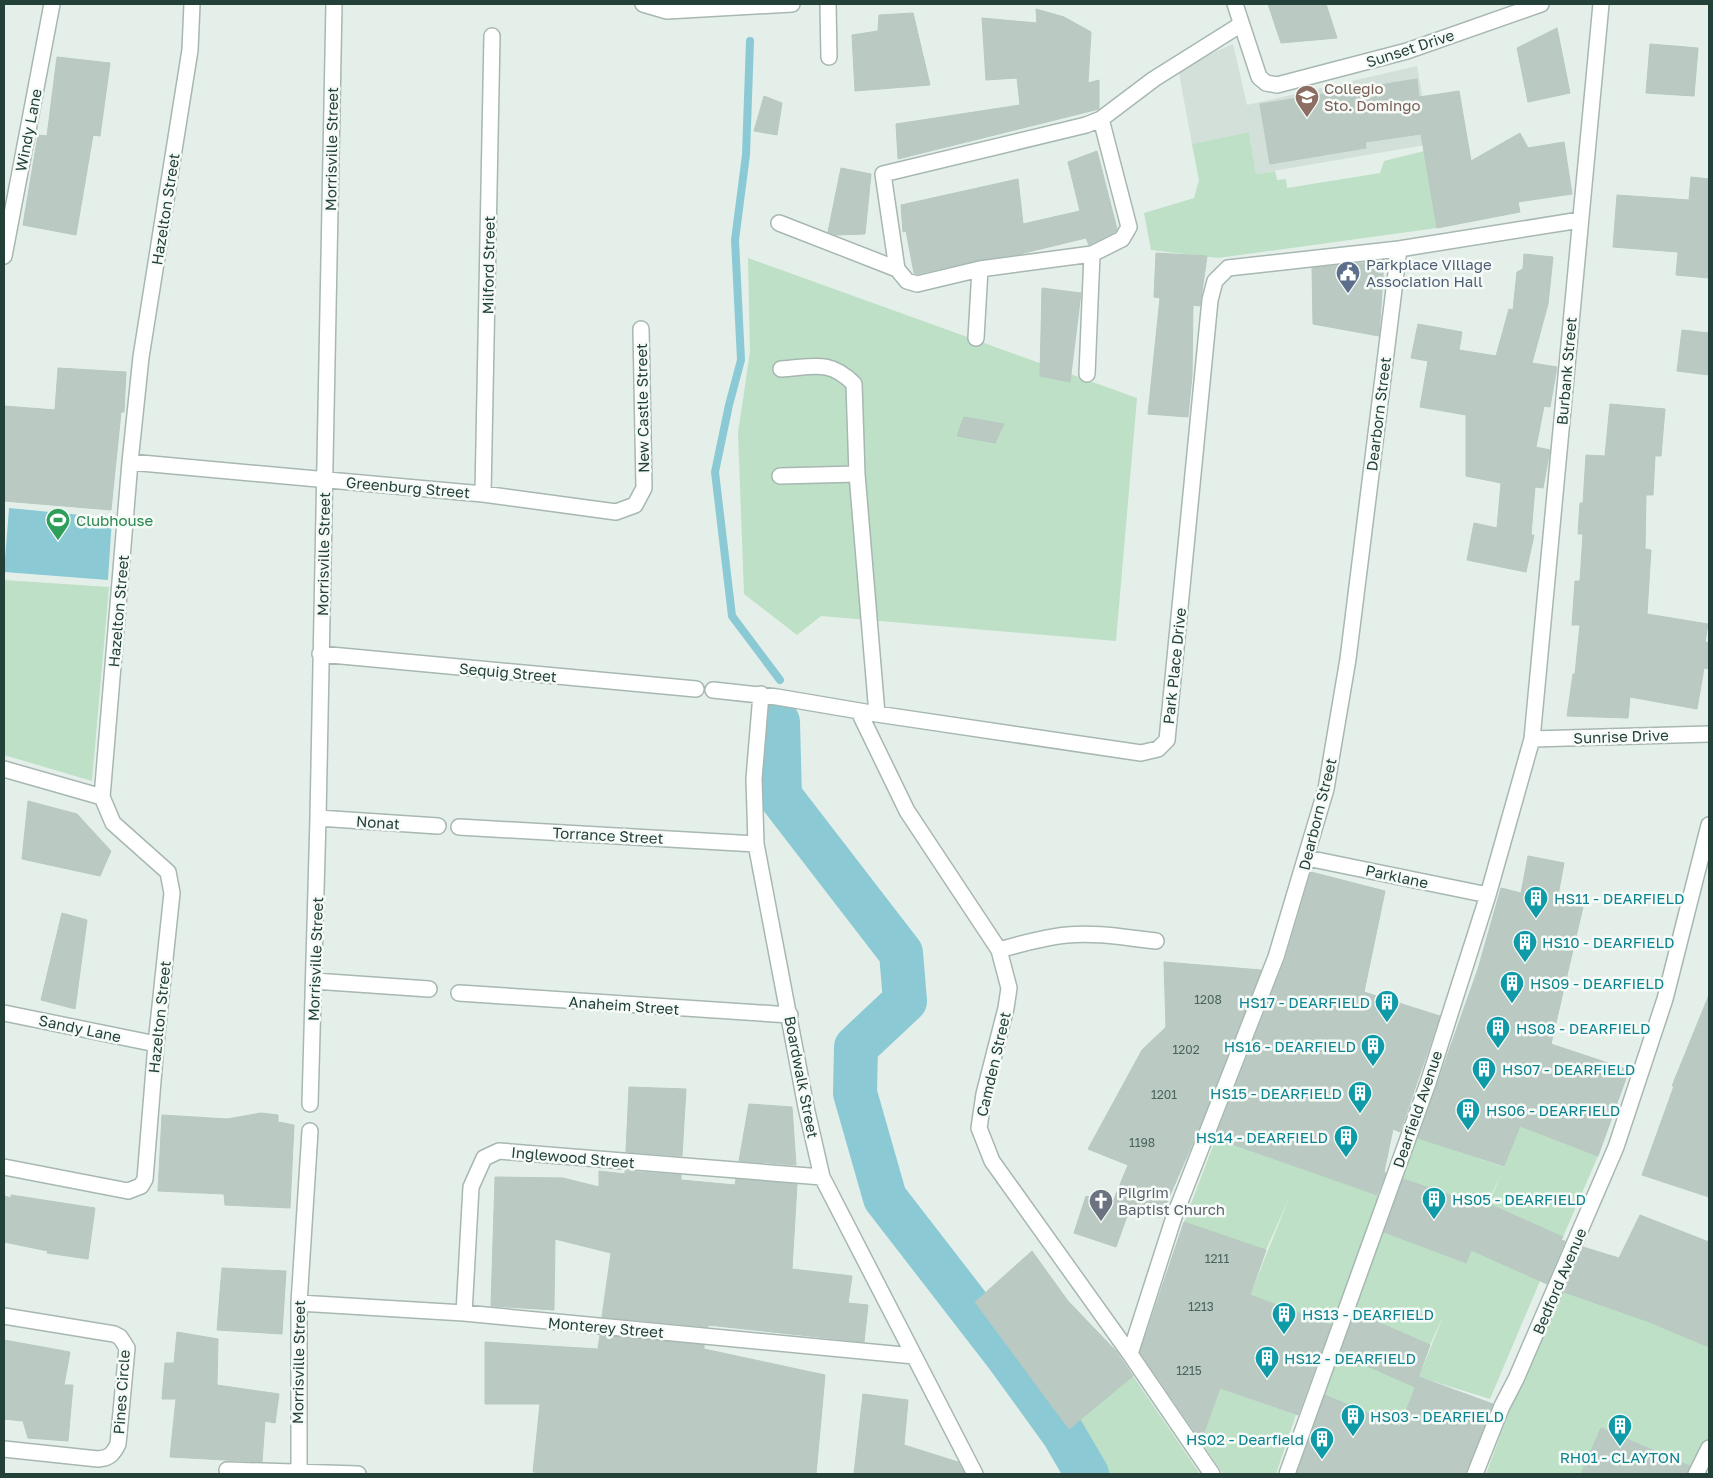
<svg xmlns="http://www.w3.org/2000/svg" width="1713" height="1478" font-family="'Golos Text',sans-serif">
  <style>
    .built { fill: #d3dfd9 }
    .green { fill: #bde0c6 }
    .water { fill: #8bcad5 }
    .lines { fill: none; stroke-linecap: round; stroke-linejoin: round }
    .stream { stroke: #8bcad5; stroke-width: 8 }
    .river { stroke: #8bcad5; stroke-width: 44 }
    .building { fill: #bacac3; stroke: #b7c9c1 }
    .minor-casing { stroke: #a7b7b1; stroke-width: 18 }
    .tertiary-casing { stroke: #a7b7b1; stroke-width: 18 }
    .minor { stroke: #fff; stroke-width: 15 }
    .tertiary { stroke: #fff; stroke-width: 15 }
    .labels { text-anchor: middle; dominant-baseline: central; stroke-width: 5; stroke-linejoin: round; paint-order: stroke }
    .number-label { font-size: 12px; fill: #49635c }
    .street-label { font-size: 15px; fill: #234139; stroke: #f6fbf8 }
    .education-label { font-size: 15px; fill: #785e54; stroke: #f6fbf8; text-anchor: start }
    .service-label { font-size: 15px; fill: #4e5e75; stroke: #f6fbf8; text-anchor: start }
    .leisure-label { font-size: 15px; fill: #27864d; stroke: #f6fbf8; text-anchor: start }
    .culture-label { font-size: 15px; fill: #0d838f; stroke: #f6fbf8; text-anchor: start }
    .worship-label { font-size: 15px; fill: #5b616d; stroke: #f6fbf8; text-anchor: start }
  </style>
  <rect width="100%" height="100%" fill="#e5efea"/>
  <path class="built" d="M1233 44 1247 105 1417 66 1431 144 1256 174 1249 132 1192 144 1178 68Z"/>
  <path class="green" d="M1249 132 1256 174 1275 171 1277 180 1286 179 1287 188 1380 173 1384 161 1424 151 1437 228 1218 258 1151 250 1144 213 1194 198 1199 180 1192 144Z
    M748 258 1137 398 1116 641 821 616 797 635 744 594 738 433 750 352Z
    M4 580 109 587 92 781 4 755Z
    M1520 1126 1598 1156 1563 1237 1489 1204 1502 1171 1486 1208 1400 1178 1416 1137 1504 1167Z
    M1216 1138 1379 1196 1333 1326 1250 1295 1290 1196 1266 1250 1184 1222Z
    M1382 1231 1465 1263 1471 1250 1540 1281 1490 1399 1419 1377 1444 1314 1430 1345 1354 1311Z
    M1555 1288 1647 1321 1709 1347V1447L1698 1469 1601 1428 1581 1474H1486Z
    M1339 1353 1415 1387 1400 1427 1325 1395Z
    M1133 1376 1200 1474H1093L1063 1433Z
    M1220 1388 1296 1415 1276 1474H1223L1201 1441Z"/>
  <path class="water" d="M9 508 112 518 108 580 4 572Z"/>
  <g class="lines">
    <path class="stream" d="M750 41 746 155 735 240 741 360 729 405 715 472 732 616 780 680"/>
    <path class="river" d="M778 722 780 796 901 953 905 1001 856 1047 855 1093 885 1198 1008 1357 1063 1433 1087 1474"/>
  </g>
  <path class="building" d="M1268 4H1326L1337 38 1281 43Z
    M1036 9 1064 17 1091 32 1088 83 1099 80V109L898 159 896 124 1020 105 1017 78 986 80 982 18 1037 23Z
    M913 13 930 85 855 91 852 35 878 31 879 15Z
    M1557 28 1570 93 1528 102 1517 48Z
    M1650 44 1698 48 1694 96 1646 93Z
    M57 57 110 63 100 136 93 135 76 235 23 225 38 135 47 136Z
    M1417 79 1419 97 1459 91 1471 161 1520 133 1528 148 1564 142 1572 194 1518 202 1520 212 1437 228 1421 134 1365 142 1366 148 1270 164 1260 104Z
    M764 96 782 103 777 135 754 131Z
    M1097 151 1117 229 1115 232 1089 245 1086 238 1020 254 979 260 917 274 914 273 906 231 903 232 901 205 1018 179 1023 224 1080 211 1068 162Z
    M841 168 871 174 865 234 836 235 828 232Z
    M1691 177 1709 179V278L1676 275 1678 252 1613 247 1617 195 1689 200Z
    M1156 253 1207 256 1200 306 1193 305 1192 375 1188 417 1148 414 1160 298 1154 297Z
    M1524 254 1553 257 1548 304 1532 363 1557 367 1550 407 1544 406 1536 447 1550 450 1543 488 1535 487 1531 535H1534L1526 572 1467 560 1474 523 1497 528 1501 483 1466 476V415L1420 407 1428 361 1411 358 1418 324 1462 332 1459 350 1496 356 1509 309 1513 310 1517 272 1523 269Z
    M1384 261 1379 336 1313 324 1312 268Z
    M1042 288 1081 293 1070 382 1040 376Z
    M1682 330 1709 333V375L1677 371Z
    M58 368 126 372 124 412H121L111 510 4 501V406L55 410Z
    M1610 404 1665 409 1661 456H1655L1653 495H1646L1645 549 1651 550 1647 614 1708 624 1705 642 1709 643V669L1704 668 1697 709 1630 697 1628 718 1567 716 1573 674H1575L1580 625H1572L1575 581H1580L1583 534H1578L1580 503H1583L1586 455 1605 456Z
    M964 417 1004 424 995 443 957 436Z
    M28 801 77 814 111 851 100 876 22 859Z
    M1528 856 1564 863 1557 901 1583 907 1551 1044 1629 1070 1598 1156 1520 1126 1504 1166 1418 1138 1478 969 1501 888 1521 893Z
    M1311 872 1385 891 1364 992 1440 1016 1400 1132 1393 1129 1384 1172 1386 1173 1377 1195 1215 1138 1285 960Z
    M62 913 87 920 75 1009 41 1000Z
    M1164 962 1261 970 1198 1131 1160 1218 1131 1205 1116 1247 1074 1233 1086 1196 1112 1204 1128 1165 1088 1149 1142 1050 1166 1027Z
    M1709 995V1197L1642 1175 1674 1086H1672Z
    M629 1087 686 1089 682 1156 626 1152Z
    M749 1104 792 1107 796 1165 739 1161Z
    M261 1113 278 1115V1122L294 1125 290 1208 225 1205 224 1194 158 1191 162 1115 227 1119Z
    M599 1171 625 1174V1171L681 1175V1180L735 1185 736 1179 797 1184 792 1269 852 1276 848 1303 868 1305 864 1342 708 1325V1327L602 1317 611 1253 555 1239 554 1310 491 1306 495 1177 563 1178 599 1187Z
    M1403 1179 1487 1208 1489 1204 1563 1237 1561 1240 1565 1241 1547 1284 1471 1250 1466 1263 1384 1232Z
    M11 1195 95 1208 88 1259 47 1253 48 1251 4 1242V1196L11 1198Z
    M1640 1215 1709 1242V1347L1647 1321 1564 1292 1583 1247 1619 1258Z
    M1184 1222 1266 1250 1250 1295 1331 1325 1298 1415 1220 1388 1201 1441 1140 1352Z
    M1032 1251 1068 1301 1116 1351 1133 1376 1069 1429 975 1302Z
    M222 1268 286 1271 282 1334 217 1330Z
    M1355 1312 1430 1345 1415 1387 1340 1354Z
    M177 1332 218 1339 217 1385 279 1394 275 1423 265 1421 262 1462 170 1457 176 1399H162L165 1363H174Z
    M600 1335 704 1345V1349L825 1375 816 1474H556L533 1472 540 1404H485V1342L598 1349Z
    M4 1340 70 1352 64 1385H73L68 1441 28 1438 23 1421 4 1419Z
    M1419 1377 1493 1404 1465 1474H1297L1325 1395 1400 1427Z
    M863 1394 908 1400 904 1445 958 1462 965 1474H854Z
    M1601 1428 1690 1466 1687 1474H1581Z"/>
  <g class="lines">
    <defs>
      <path id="minor" d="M643 4 667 11 792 4
        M828 4 829 57
        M1101 119 1129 227 1122 239 1092 254 980 269 917 284 907 281 897 269 883 174 1086 125 1101 119 1154 79 1240 25
        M779 223 897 269
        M4 256 52 4
        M976 338 980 269
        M781 369C813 367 830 359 854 384L857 474 877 714
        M1087 374 1092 254
        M130 462 483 494 616 512 635 505 644 488 641 329
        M780 476 857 474
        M483 494 492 36
        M320 654 696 689
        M713 690 777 697 877 714 1141 753 1158 749 1167 740 1210 300 1215 281 1228 268 1399 249 1580 220
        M761 694 754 779 756 844 806 1107 822 1177 975 1474
        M859 712 907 811 999 950 1009 988 1006 1008 984 1094 979 1128 992 1161 1130 1354 1212 1474
        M1532 739 1709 734
        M4 769 102 797
        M318 818 438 826
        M459 827 756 844
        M1307 858 1488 895
        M999 950C1021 944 1044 937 1067 935 1097 932 1127 938 1156 941
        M314 981 429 989
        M459 993 790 1015
        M4 1013 156 1044
        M310 1104 318 818 334 4
        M4 1167 128 1191 141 1186 145 1179 156 1044 172 893 168 872 113 823 102 797 130 462 141 357 190 50 192 4
        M299 1303 464 1313 914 1356
        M464 1313 471 1187 484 1158 499 1151 822 1177
        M4 1316 114 1334 120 1337 127 1348 118 1444C113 1454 110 1458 98 1459L4 1449
        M1130 1354 1174 1217 1276 957 1326 789 1348 659 1399 249
        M227 1470 358 1474
        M299 1473V1303L310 1131
        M1287 1474 1428 1083 1488 895 1532 739 1601 4
        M1475 1474 1502 1406 1516 1379 1616 1147 1665 999 1709 825
        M1696 1474 1709 1448"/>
      <path id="tertiary" d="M1235 4 1259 77 1266 83 1277 85 1407 51 1541 4"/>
    </defs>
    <use href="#minor" class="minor-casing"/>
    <use href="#tertiary" class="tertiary-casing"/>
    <use href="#minor" class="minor"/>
    <use href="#tertiary" class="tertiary"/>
  </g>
  <defs>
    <symbol id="school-pin" viewBox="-11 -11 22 30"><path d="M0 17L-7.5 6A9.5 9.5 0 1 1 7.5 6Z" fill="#8d6e63" stroke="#f6fbf8"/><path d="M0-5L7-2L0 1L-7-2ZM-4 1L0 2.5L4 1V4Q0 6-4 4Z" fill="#fff"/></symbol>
    <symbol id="civic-pin" viewBox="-11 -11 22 30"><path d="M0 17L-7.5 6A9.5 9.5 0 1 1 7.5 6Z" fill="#5c6f8a" stroke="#f6fbf8"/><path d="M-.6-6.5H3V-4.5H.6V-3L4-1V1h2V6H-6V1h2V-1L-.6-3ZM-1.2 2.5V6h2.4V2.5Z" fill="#fff"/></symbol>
    <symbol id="stadium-pin" viewBox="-11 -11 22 30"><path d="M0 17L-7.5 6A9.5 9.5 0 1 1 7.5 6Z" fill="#2e9e5b" stroke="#f6fbf8"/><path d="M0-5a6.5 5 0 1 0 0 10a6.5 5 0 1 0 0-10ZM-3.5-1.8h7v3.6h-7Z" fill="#fff"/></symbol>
    <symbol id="building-pin" viewBox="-11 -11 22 30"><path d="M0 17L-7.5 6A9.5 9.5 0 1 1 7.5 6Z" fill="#0f9aa8" stroke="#f6fbf8"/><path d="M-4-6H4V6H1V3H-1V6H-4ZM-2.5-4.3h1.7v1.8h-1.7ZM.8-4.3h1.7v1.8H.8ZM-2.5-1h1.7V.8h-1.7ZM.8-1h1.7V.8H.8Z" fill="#fff"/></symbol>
    <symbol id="church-pin" viewBox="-11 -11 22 30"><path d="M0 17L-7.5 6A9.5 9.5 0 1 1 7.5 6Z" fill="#6b7280" stroke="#f6fbf8"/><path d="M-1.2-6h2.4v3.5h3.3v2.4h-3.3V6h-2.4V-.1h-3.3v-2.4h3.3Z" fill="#fff"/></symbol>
  </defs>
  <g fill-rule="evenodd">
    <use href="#school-pin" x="1293" y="83" width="28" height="38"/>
    <use href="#civic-pin" x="1334" y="259" width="28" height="38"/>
    <use href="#stadium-pin" x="44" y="506" width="28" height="38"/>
    <use href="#building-pin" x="1522" y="884" width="28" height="38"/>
    <use href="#building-pin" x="1511" y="928" width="28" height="38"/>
    <use href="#building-pin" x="1498" y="969" width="28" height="38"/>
    <use href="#building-pin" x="1373" y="988" width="28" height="38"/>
    <use href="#building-pin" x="1484" y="1014" width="28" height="38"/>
    <use href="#building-pin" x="1359" y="1032" width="28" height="38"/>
    <use href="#building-pin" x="1470" y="1055" width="28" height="38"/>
    <use href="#building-pin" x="1346" y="1079" width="28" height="38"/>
    <use href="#building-pin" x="1454" y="1096" width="28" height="38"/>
    <use href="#building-pin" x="1332" y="1123" width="28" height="38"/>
    <use href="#building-pin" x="1420" y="1185" width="28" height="38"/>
    <use href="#church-pin" x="1087" y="1187" width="28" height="38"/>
    <use href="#building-pin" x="1270" y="1300" width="28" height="38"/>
    <use href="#building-pin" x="1253" y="1344" width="28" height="38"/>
    <use href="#building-pin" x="1339" y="1402" width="28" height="38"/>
    <use href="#building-pin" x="1606" y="1412" width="28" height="38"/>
    <use href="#building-pin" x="1308" y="1425" width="28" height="38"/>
  </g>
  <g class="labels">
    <g class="number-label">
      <text x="1208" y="999">1208</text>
      <text x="1186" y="1049">1202</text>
      <text x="1164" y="1094">1201</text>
      <text x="1142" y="1142">1198</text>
      <text x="1217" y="1258">1211</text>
      <text x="1201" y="1306">1213</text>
      <text x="1189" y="1370">1215</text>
    </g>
    <g class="street-label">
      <text transform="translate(1410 48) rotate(-18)">Sunset Drive</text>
      <text transform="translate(28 130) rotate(-79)">Windy Lane</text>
      <text transform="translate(331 149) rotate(-89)">Morrisville Street</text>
      <text transform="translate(165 209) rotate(-81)">Hazelton Street</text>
      <text transform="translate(488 265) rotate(-89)">Milford Street</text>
      <text transform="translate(1566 371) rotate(-85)">Burbank Street</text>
      <text transform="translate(642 408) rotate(-91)">New Castle Street</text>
      <text transform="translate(1378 414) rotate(-83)">Dearborn Street</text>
      <text transform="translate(408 487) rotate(5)">Greenburg Street</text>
      <text transform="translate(323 554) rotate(-89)">Morrisville Street</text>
      <text transform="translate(118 611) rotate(-85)">Hazelton Street</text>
      <text transform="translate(1174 666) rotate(-84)">Park Place Drive</text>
      <text transform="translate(508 672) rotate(5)">Sequig Street</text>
      <text transform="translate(1621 736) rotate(-2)">Sunrise Drive</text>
      <text transform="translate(1317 814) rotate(-76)">Dearborn Street</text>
      <text transform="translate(378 822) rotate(4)">Nonat</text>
      <text transform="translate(608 835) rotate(3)">Torrance Street</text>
      <text transform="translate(1397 876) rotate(12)">Parklane</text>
      <text transform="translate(315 959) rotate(-88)">Morrisville Street</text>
      <text transform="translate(624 1005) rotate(4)">Anaheim Street</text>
      <text transform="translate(159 1017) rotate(-84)">Hazelton Street</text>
      <text transform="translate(80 1028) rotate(12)">Sandy Lane</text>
      <text transform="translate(993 1064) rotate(-77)">Camden Street</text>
      <text transform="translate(802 1077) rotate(79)">Boardwalk Street</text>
      <text transform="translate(1417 1109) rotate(-71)">Dearfield Avenue</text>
      <text transform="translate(573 1157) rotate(5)">Inglewood Street</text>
      <text transform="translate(1559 1281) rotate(-67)">Bedford Avenue</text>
      <text transform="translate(606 1327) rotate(5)">Monterey Street</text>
      <text transform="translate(298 1362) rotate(-89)">Morrisville Street</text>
      <text transform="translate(121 1392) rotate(-86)">Pines Circle</text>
    </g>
    <g class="education-label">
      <text x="1324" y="88">Collegio<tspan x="1324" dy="17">Sto. Domingo</tspan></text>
    </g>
    <g class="service-label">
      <text x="1366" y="264">Parkplace Village<tspan x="1366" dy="17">Association Hall</tspan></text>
    </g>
    <g class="leisure-label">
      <text x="76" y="520">Clubhouse</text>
    </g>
    <g class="culture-label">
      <text x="1554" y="898">HS11 - DEARFIELD</text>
      <text x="1542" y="942">HS10 - DEARFIELD</text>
      <text x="1530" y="983">HS09 - DEARFIELD</text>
      <text x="1370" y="1002" text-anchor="end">HS17 - DEARFIELD</text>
      <text x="1516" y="1028">HS08 - DEARFIELD</text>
      <text x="1356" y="1046" text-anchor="end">HS16 - DEARFIELD</text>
      <text x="1502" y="1069">HS07 - DEARFIELD</text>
      <text x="1342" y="1093" text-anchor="end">HS15 - DEARFIELD</text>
      <text x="1486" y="1110">HS06 - DEARFIELD</text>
      <text x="1328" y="1137" text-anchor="end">HS14 - DEARFIELD</text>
      <text x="1452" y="1199">HS05 - DEARFIELD</text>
      <text x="1302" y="1314">HS13 - DEARFIELD</text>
      <text x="1284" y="1358">HS12 - DEARFIELD</text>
      <text x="1370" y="1416">HS03 - DEARFIELD</text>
      <text x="1304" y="1439" text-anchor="end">HS02 - Dearfield</text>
      <text x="1620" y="1457" text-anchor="middle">RH01 - CLAYTON</text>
    </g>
    <g class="worship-label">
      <text x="1118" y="1192">Pilgrim<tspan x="1118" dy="17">Baptist Church</tspan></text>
    </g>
  </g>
  <rect width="1713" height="1478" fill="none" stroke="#234139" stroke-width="10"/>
</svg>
